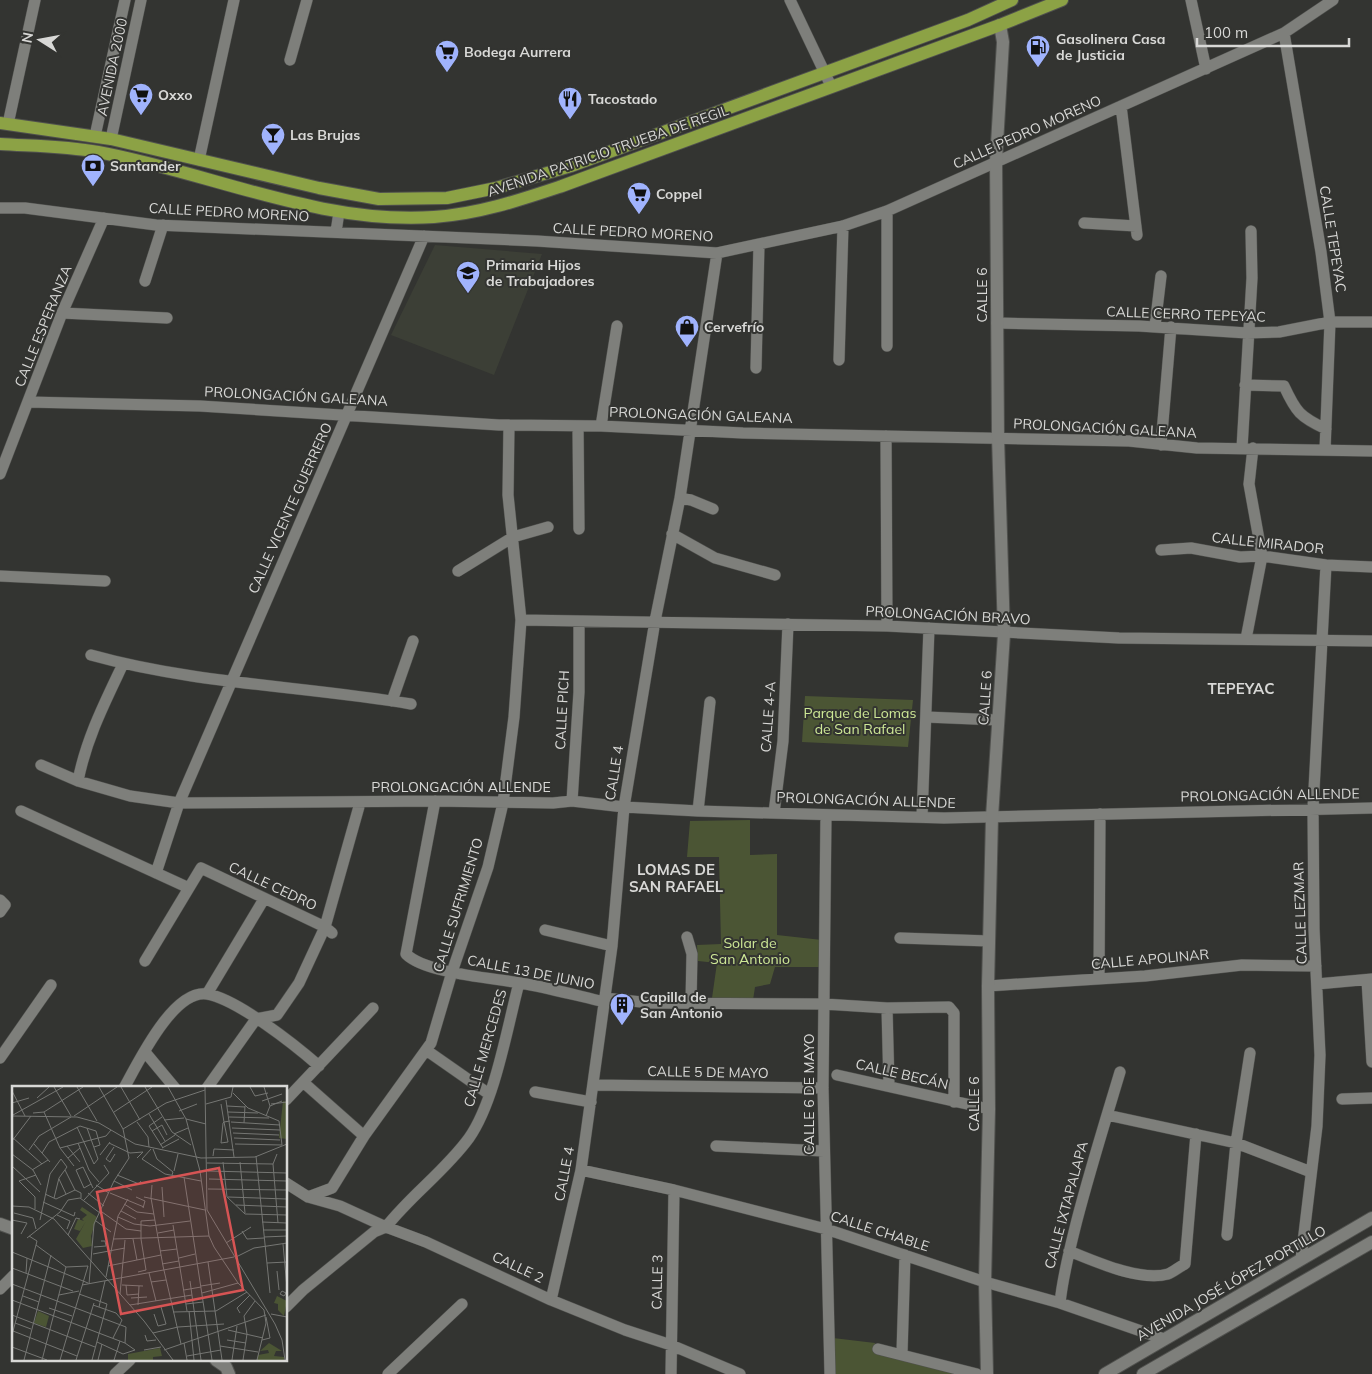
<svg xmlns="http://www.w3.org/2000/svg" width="1372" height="1374" font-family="Mulish,sans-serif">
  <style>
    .built { fill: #3c3f36 }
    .green { fill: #4b5534 }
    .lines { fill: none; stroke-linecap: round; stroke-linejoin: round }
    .street-casing { stroke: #50514e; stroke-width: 12 }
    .secondary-casing { stroke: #50514e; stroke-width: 14 }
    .primary-casing { stroke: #50514e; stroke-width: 14 }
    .street { stroke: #7e7f7b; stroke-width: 11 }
    .secondary { stroke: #7e7f7b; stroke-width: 12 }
    .primary { stroke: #8ca245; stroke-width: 12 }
    .labels { text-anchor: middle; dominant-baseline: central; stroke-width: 4; stroke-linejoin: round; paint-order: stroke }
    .poi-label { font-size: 14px; font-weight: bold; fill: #d8d8d6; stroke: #333431; text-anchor: start }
    .street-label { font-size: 14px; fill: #d8d8d6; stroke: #333431 }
    .park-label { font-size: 14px; fill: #cee896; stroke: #333431 }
    .neighbourhood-label { font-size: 15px; font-weight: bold; fill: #d8d8d6; stroke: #333431 }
    .inset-road { fill: none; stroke: #757673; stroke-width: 1 }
    .view { fill: #d65454; fill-opacity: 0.15; stroke: #d65454; stroke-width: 2.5 }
    .inset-edge { fill: none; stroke: #d8d8d6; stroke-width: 2.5 }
  </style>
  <rect width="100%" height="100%" fill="#333431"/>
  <path class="built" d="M435 245 542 254 494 375 391 335Z"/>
  <path class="green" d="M805 696 913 700 908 747 802 742Z
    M750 820V855L777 854V935L822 940V967H775L770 984 755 987 753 1000 712 998 717 963 698 961 697 945 721 944 719 857H687L690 821Z
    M833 1338 875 1343V1347L975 1374H833Z"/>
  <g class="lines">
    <defs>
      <path id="street" d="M790 0 831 86
        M1191 0 1206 69
        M1284 33 1321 252 1330 322 1325 450
        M290 60 307 0
        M1121 106 1137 235
        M8 124 35 0
        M95 136 125 0
        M111 139 141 0
        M199 160 234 0
        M0 208H25L156 225 537 241 717 253 843 226 887 211 1284 33 1333 0
        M887 211V346
        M1084 223 1136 226
        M336 232 339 212
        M145 281 163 225
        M62 313 167 318
        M997 323 1139 326 1247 333 1279 332 1330 322H1372
        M1155 326 1161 276
        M839 360 843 226
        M756 368 759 244
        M1245 385 1284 386C1296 412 1300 417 1326 429
        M28 402 200 406 499 425 601 426 743 433 1129 441 1197 448 1372 451
        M578 426 579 529
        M601 426 617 326
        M886 436 887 626
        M1161 445 1171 327
        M1242 448 1252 278 1251 231
        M0 474 62 313 104 218
        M680 498 691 500 713 509
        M672 534 715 558 775 575
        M1161 550 1191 548 1240 557 1262 556 1326 565 1372 567
        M458 571 513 537 548 527
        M0 576 105 581
        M521 620 887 626 1119 638 1372 641
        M1246 639 1262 556 1249 484 1253 448
        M91 655C195 684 304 686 411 704
        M392 701 413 641
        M926 717 998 720
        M41 765 78 781 130 796 179 803 435 801 553 803 572 801 624 807 698 811 944 818 1372 808
        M78 781C86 739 105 702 123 664
        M435 801 406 954C426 974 496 978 526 984 553 989 579 996 605 1002
        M572 801 579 692V621
        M21 811 189 888
        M698 811 710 702
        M774 813 783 741 788 624
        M826 815 823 1088 830 1374
        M922 817 929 628
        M156 873 179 803 424 236
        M0 900 5 905 0 912
        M545 930 612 946
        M687 937 692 954 691 1002
        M900 938 989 941
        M145 961 201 868 325 927 332 933
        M1099 978 1100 814
        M1367 980 1372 1062
        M1317 984 1372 979
        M988 986 1145 976 1242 965 1316 966
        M207 994C237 999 295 1045 319 1066
        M605 998 650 1003 824 1004 887 1008 949 1007 954 1013V1102
        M887 1008 889 1086
        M426 1050 489 1094
        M145 1052 175 1088
        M0 1058 51 985
        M837 1075 989 1109
        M303 1082 364 1136
        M593 1085 823 1088
        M124 1088C138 1063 173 989 207 994L264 899
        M207 1088 256 1019 277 1015 299 983 325 927 360 803
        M535 1092 591 1102
        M1342 1099 1372 1098
        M286 1100 373 1008
        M1107 1115 1236 1143 1311 1172
        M716 1146 824 1151
        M581 1170 674 1190 826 1229 985 1282 1060 1303 1164 1339
        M286 1183 308 1197 340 1206 386 1227 426 1242 551 1300 625 1330 671 1345 740 1374
        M308 1197 332 1188 364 1136 431 1043 452 972 488 867 503 803 514 717 521 620 508 495 509 425
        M1227 1235 1236 1143 1250 1053
        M1069 1251C1094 1261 1140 1282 1168 1274 1173 1272 1179 1267 1185 1264L1196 1134
        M1301 1259 1317 1126 1320 1055 1314 929 1313 808 1326 565
        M0 1289 14 1275
        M551 1300 581 1170 612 946 624 807 655 621 680 498 717 253
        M1060 1303C1063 1274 1070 1248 1077 1220 1090 1170 1105 1122 1120 1072
        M286 1307 303 1290 374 1232 386 1227C411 1195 445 1171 469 1138 495 1101 507 1028 519 983
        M878 1349 977 1374
        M902 1353 905 1255
        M115 1374 130 1360
        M388 1374 462 1304
        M671 1374 674 1190"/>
      <path id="secondary" d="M0 1224 14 1229
        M216 1360 226 1367 229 1374
        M987 1374 985 1282 989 1109 988 986 992 817 1004 634 998 437 996 161 1003 42 1000 25
        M1105 1374 1372 1218
        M1143 1374 1372 1242"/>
      <path id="primary" d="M0 123 111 139 319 188 379 199 447 198 496 188 571 166 968 20 1012 0
        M0 144C32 146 66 146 98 152 208 172 320 225 434 217 479 214 520 200 562 186L1000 25 1062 0"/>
    </defs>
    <use href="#street" class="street-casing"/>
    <use href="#secondary" class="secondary-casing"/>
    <use href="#primary" class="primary-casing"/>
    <use href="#street" class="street"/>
    <use href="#secondary" class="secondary"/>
    <use href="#primary" class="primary"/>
  </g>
  <defs>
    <symbol id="fuel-pin" viewBox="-11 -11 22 30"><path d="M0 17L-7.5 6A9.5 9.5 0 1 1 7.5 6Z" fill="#a0b3fd" stroke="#333431"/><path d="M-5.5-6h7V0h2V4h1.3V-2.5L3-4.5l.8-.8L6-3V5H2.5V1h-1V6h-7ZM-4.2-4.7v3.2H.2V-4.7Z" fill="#111"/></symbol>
    <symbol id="supermarket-pin" viewBox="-11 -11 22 30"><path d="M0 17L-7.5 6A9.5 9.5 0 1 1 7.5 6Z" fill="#a0b3fd" stroke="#333431"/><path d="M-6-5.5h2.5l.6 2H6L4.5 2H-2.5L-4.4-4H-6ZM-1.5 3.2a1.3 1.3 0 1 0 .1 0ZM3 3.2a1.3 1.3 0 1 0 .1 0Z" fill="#111"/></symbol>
    <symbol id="restaurant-pin" viewBox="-11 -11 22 30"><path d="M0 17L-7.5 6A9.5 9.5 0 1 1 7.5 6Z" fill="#a0b3fd" stroke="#333431"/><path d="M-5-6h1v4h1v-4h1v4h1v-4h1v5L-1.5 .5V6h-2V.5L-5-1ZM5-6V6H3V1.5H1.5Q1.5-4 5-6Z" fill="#111"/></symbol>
    <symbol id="bar-pin" viewBox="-11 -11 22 30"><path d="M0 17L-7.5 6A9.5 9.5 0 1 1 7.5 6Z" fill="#a0b3fd" stroke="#333431"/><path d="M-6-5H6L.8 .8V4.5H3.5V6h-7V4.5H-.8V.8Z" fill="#111"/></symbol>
    <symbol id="bank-pin" viewBox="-11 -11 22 30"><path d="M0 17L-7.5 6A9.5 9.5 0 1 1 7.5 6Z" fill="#a0b3fd" stroke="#333431"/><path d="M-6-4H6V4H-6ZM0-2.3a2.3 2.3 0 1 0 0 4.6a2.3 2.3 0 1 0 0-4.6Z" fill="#111"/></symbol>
    <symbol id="school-pin" viewBox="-11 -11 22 30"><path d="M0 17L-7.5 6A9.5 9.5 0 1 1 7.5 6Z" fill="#a0b3fd" stroke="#333431"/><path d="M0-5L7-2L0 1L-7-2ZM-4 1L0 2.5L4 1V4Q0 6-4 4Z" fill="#111"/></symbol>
    <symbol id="shop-pin" viewBox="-11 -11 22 30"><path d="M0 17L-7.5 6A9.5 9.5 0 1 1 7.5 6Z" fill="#a0b3fd" stroke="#333431"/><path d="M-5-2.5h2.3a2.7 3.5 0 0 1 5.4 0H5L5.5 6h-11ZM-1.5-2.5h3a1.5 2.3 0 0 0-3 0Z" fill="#111"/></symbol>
    <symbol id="building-pin" viewBox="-11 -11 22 30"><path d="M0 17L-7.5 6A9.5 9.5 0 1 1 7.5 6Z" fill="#a0b3fd" stroke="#333431"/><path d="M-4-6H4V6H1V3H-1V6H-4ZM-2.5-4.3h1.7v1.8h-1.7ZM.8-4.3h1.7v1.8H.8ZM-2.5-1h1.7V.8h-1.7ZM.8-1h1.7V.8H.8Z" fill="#111"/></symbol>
  </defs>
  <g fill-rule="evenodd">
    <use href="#fuel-pin" x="1024" y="33" width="28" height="38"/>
    <use href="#supermarket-pin" x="433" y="38" width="28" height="38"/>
    <use href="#supermarket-pin" x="127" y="81" width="28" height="38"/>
    <use href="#restaurant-pin" x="556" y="85" width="28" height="38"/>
    <use href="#bar-pin" x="259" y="121" width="28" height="38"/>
    <use href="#bank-pin" x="79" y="152" width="28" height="38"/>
    <use href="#supermarket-pin" x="625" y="180" width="28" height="38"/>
    <use href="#school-pin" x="454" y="259" width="28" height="38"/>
    <use href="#shop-pin" x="673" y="313" width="28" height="38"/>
    <use href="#building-pin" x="608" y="991" width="28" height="38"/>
  </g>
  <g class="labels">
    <g class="poi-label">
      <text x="1056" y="39">Gasolinera Casa<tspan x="1056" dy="16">de Justicia</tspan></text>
      <text x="464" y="52">Bodega Aurrera</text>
      <text x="158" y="95">Oxxo</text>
      <text x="588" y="99">Tacostado</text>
      <text x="290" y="135">Las Brujas</text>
      <text x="110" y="166">Santander</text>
      <text x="656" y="194">Coppel</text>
      <text x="486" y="265">Primaria Hijos<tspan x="486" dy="16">de Trabajadores</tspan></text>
      <text x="704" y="327">Cervefrío</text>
      <text x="640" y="997">Capilla de<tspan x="640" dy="16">San Antonio</tspan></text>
    </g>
    <g class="street-label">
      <text transform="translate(112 67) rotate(-78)">AVENIDA 2000</text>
      <text transform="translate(1027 132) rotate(-24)">CALLE PEDRO MORENO</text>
      <text transform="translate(608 151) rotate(-19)">AVENIDA PATRICIO TRUEBA DE REGIL</text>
      <text transform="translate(229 212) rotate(3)">CALLE PEDRO MORENO</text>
      <text transform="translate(633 232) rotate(3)">CALLE PEDRO MORENO</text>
      <text transform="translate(1333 239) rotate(81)">CALLE TEPEYAC</text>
      <text transform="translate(982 295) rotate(-90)">CALLE 6</text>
      <text transform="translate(1186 314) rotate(2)">CALLE CERRO TEPEYAC</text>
      <text transform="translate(43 326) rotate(-68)">CALLE ESPERANZA</text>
      <text transform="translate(296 396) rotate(3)">PROLONGACIÓN GALEANA</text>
      <text transform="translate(701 415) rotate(2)">PROLONGACIÓN GALEANA</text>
      <text transform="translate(1105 428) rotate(3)">PROLONGACIÓN GALEANA</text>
      <text transform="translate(290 508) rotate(-66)">CALLE VICENTE GUERRERO</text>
      <text transform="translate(1268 543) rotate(6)">CALLE MIRADOR</text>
      <text transform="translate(948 615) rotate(3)">PROLONGACIÓN BRAVO</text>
      <text transform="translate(985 698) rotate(-86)">CALLE 6</text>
      <text transform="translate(562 710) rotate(-87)">CALLE PICH</text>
      <text transform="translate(768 717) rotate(-86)">CALLE 4-A</text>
      <text transform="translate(614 773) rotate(-81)">CALLE 4</text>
      <text x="461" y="787">PROLONGACIÓN ALLENDE</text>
      <text transform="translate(1270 795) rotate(-1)">PROLONGACIÓN ALLENDE</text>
      <text transform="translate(866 800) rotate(2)">PROLONGACIÓN ALLENDE</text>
      <text transform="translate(273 886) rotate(25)">CALLE CEDRO</text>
      <text transform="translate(458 905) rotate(-73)">CALLE SUFRIMIENTO</text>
      <text transform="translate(1300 913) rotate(-92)">CALLE LEZMAR</text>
      <text transform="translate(1150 959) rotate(-5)">CALLE APOLINAR</text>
      <text transform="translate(531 972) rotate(11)">CALLE 13 DE JUNIO</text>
      <text transform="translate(485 1048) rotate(-74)">CALLE MERCEDES</text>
      <text transform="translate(708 1072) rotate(1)">CALLE 5 DE MAYO</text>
      <text transform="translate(902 1074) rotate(13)">CALLE BECÁN</text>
      <text transform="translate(809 1094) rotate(-90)">CALLE 6 DE MAYO</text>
      <text transform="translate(974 1104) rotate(-90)">CALLE 6</text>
      <text transform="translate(564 1174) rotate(-79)">CALLE 4</text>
      <text transform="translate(1066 1205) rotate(-75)">CALLE IXTAPALAPA</text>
      <text transform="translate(880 1231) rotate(18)">CALLE CHABLE</text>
      <text transform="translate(518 1267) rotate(25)">CALLE 2</text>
      <text transform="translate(657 1282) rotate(-89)">CALLE 3</text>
      <text transform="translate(1231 1283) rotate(-30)">AVENIDA JOSÉ LÓPEZ PORTILLO</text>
    </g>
    <g class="park-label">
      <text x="860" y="713">Parque de Lomas<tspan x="860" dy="16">de San Rafael</tspan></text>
      <text x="750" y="943">Solar de<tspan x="750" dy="16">San Antonio</tspan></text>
    </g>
    <g class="neighbourhood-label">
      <text x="1241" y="688">TEPEYAC</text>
      <text x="676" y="869">LOMAS DE<tspan x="676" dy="17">SAN RAFAEL</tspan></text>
    </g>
  </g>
  <g transform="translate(12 1086)">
    <rect width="275" height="275" fill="#333431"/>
    <path d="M271 15 275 16V53L267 52ZM70 121 85 131 79 150 80 160 71 162 64 153 74 135 68 145 62 143 66 133 72 135 70 133 75 129 68 124ZM265 210 275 215 272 230 266 224V218L262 217ZM26 225 37 230 34 241 22 237ZM257 257 270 265H264L262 270 272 271V274H245L246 269 257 267 256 264 248 265ZM148 262 150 270 141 271V274H116V268Z" fill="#4b5534"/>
    <path class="inset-road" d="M42 1 59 30M65 1 85 35M109 1 128 34M133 1 160 46 179 59M156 1 174 33 188 85 197 150 202 161 226 197 252 224 254 237 245 274M193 1 195 124 263 238 270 254 273 274M238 1 243 10 256 7M252 1 258 20M0 5 13 30M221 7 236 22 267 35 270 59 223 58M25 12 37 1M214 14 222 71M250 15 270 8M0 17 17 12M194 18 219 11 221 1M209 18 212 36 216 56 209 57 211 37 212 36 218 35M259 18 275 16M215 20 233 21M167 25 185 18M32 26 48 62 62 80M102 26 140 1M216 26 246 27M21 27 32 26 71 1M137 28 153 55M1 29 51 1M0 30 65 31 87 37 123 58 189 72 243 71 275 58M62 30 105 1M254 30 258 20 270 15M150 31 137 40 151 62M217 31 257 32M174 33 194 38M152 34 172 32M125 36 136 51 137 61M219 36 268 39M232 37 233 20M65 41 82 78 86 73 75 42M220 42 268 44M111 43 154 17 193 4M140 45 150 39 155 49M221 47 267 49M162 48 176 42M0 51 30 78M222 52 268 54M0 55 19 30M66 57 77 84 87 96M97 57 118 67 131 66 125 72M22 58 38 76M148 59 163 49M55 60 68 76M102 61 94 73 98 76 103 68M48 62 94 50 99 44M150 62 167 53M139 63 130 73 153 88 189 95M141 63 145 73 161 86 160 89M17 64 27 50 59 31M30 67 37 56 68 40 84 45 88 59 82 61M0 68 21 84 29 99M265 68 261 78 266 137M88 69 98 56M201 70 202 63 222 64M244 70 258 207M56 72 68 62M211 76 215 111 233 128M228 76 233 127M195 77 261 78M0 80 28 106M20 84 36 74M53 84 63 104 69 107V112M162 85 166 68M196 85 275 87M105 89 127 98 129 95M172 91 200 274M47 93 54 108M197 93 275 95M102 95 120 104M79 98 72 102 64 84 71 81 81 102M84 99 97 107M140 99 139 112 151 180 169 258M150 101 152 131M196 103 275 104M76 107 92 120M98 107 132 121M33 108 44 113 63 104M124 111 133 115 131 122M132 111 193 124M216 111 275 113M72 114 97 87 92 79M31 116 62 130 63 126M112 118 125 126 142 128M224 119 275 121M0 120 17 121 42 133 132 235 161 274M23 123V111L7 95 24 89M109 125 124 133M90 126 114 143 129 145M2 127 21 132 24 143M233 128 275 129M45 129 58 135 55 143M106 131 122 138 138 140 178 135M0 134 15 137 9 148M28 134 38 88 49 73 55 81 47 92 42 112M84 135 99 146M250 136 275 137M161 139 175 225M251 144H275M230 145 235 153 252 152M146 147 162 144M56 149 64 132 68 133M252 151 275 150M15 152 48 126 56 114 68 112 88 127M101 153 197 150M121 153 125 174M129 153V135L143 134M214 157 239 141M271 158 275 202M24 159 54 181 30 274M82 161 94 160 93 155H89M148 165 165 163M0 166 76 197M81 168 113 162M224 171 242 162 275 157M167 172 183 168M196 176 210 274M255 177 275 176M150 178 167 175M96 180 149 169M54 181 76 180M0 182 61 205M265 185 267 204M126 186 134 184 129 153M14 187 15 172M137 187 144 215M94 191 106 130 116 113M178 195 189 274M139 196 154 194M0 198 114 241M77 198 82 138 102 95 117 72 111 43 87 1M70 199 222 171M110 199 131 200M114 199 115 209 127 208M189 200 208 197M172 204 189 201M190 207 226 197M274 207 270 205 268 208 272 210 274 207 275 205V202M67 208 95 218 80 274M108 208 113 154M47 209 67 205M11 210 27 216M119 212 135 211M0 214 113 257 123 264 111 268 85 256M174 218 191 216M81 219 104 227 110 234 101 252M118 219 180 209M126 219 127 200M87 221 93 195M37 222 60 230M177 225 182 274M161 226 204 225 235 206M228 227 225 222 238 209M142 228 146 240 154 238 149 221M259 228 275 231M0 229 83 261M3 237 19 243M216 244 251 252M1 245 65 270M141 247 166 241 212 238M0 249 24 159 25 155 17 150M133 249 135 255 144 254M215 254 234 257M250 254 258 252 254 231M113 257 114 241M172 257 175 274M208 260 246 266M0 261 35 274M132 264 149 261M152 264 254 229M175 270 209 264M12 274 39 169M48 274 76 180M64 274 82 217M86 274 90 258M102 274 108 255M220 274 225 240M231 274 235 248 232 230 243 215"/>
    <path class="view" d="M207 82 231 204 109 228 85 106Z"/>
    <rect width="275" height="275" class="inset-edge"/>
  </g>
  <g transform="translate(40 40) rotate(281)" stroke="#333431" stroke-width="4" paint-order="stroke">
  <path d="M0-4L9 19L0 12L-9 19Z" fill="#d8d8d6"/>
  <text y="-8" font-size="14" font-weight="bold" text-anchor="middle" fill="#d8d8d6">N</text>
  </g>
  <path d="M1197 38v8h152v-8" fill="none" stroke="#d8d8d6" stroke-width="2.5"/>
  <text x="1204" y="38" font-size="15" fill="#d8d8d6" stroke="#333431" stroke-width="4" paint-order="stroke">100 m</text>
</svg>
